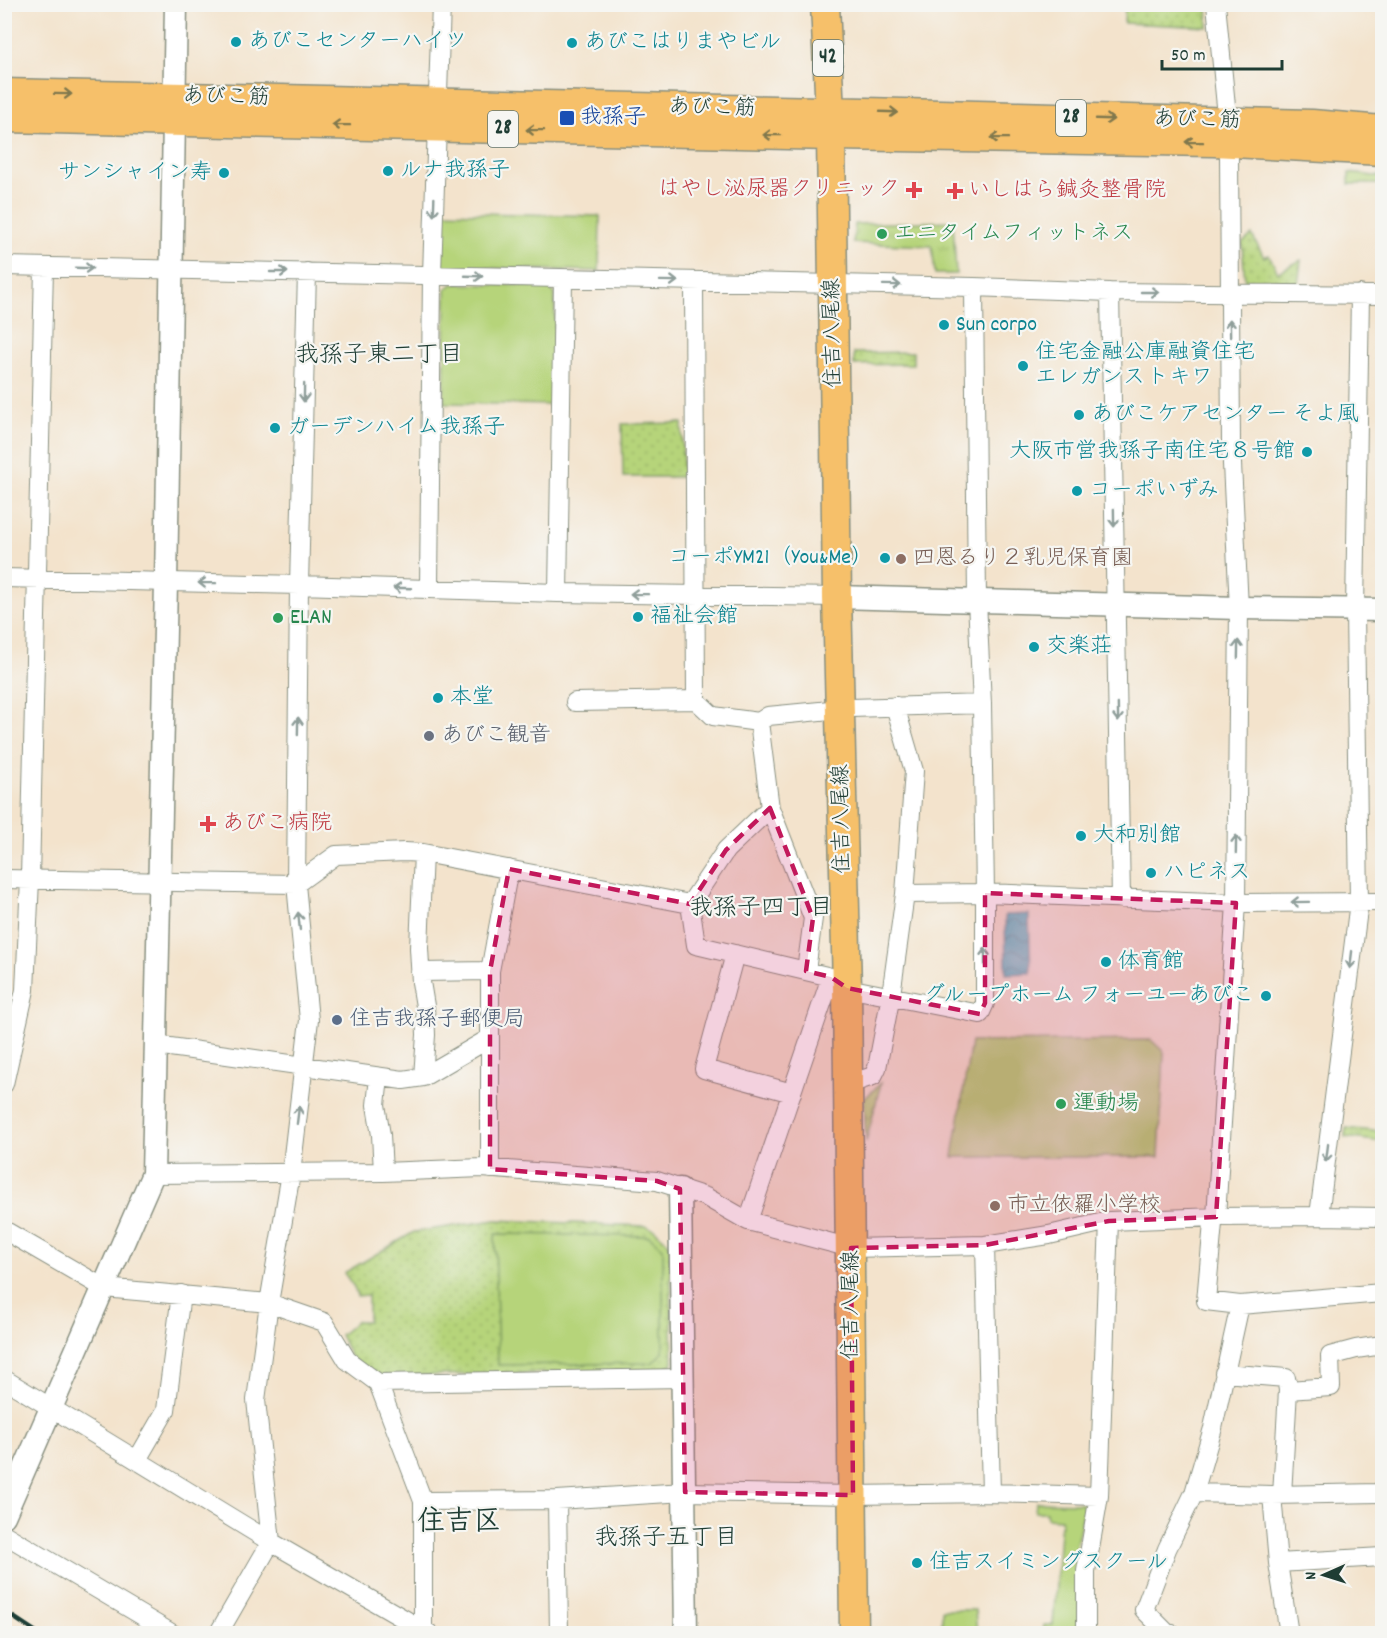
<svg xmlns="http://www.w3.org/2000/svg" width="1387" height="1638" font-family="Dekko,'Klee One',sans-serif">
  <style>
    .grass { fill: url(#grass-tufts); stroke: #6a8857; stroke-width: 1.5 }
    .park { fill: url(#park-dots); stroke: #6a8857; stroke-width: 1.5 }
    .garden { fill: #b6d47a; stroke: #6a8857; stroke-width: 1.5 }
    .water { fill: url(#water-waves); stroke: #2e7577; stroke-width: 1.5 }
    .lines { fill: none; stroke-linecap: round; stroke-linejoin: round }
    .minor-casing { stroke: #899080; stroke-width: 20 }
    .tertiary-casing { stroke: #899080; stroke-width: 25 }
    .primary-casing { stroke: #899080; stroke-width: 31 }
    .minor { stroke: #fff; stroke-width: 18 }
    .tertiary { stroke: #fff; stroke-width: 22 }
    .primary { stroke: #f6c06b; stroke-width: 28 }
    .rail { stroke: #1f3d34; stroke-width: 4.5 }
    .oneway { stroke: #80784d }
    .oneway2 { stroke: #8f9e9a }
    .marked { fill: #c2185b; fill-opacity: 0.2; stroke: #c2185b; stroke-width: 4.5; stroke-dasharray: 12 8; stroke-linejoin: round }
    .culture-dot { fill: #0f9aa8; stroke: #f6f6f2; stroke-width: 2 }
    .transit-dot { fill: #1a4fb4; stroke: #f6f6f2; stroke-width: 2 }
    .health-dot { fill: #e0444e; stroke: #f6f6f2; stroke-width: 2 }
    .leisure-dot { fill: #2e9e5b; stroke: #f6f6f2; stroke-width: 2 }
    .education-dot { fill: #8d6e63; stroke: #f6f6f2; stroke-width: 2 }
    .worship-dot { fill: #6b7280; stroke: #f6f6f2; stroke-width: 2 }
    .service-dot { fill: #5c6f8a; stroke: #f6f6f2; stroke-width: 2 }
    .labels { text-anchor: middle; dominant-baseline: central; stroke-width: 4.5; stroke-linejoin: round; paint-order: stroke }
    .shield { fill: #f6f6f2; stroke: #60746d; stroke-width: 1.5 }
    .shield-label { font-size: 21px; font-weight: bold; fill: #1f3d34 }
    .culture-label { font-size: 22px; fill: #0d838f; stroke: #f6f6f2; text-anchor: start }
    .street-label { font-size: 22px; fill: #1f3d34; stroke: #f6f6f2 }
    .transit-label { font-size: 22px; fill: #164399; stroke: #f6f6f2; text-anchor: start }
    .health-label { font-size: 22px; fill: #be3a42; stroke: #f6f6f2; text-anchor: start }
    .leisure-label { font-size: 22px; fill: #27864d; stroke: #f6f6f2; text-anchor: start }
    .education-label { font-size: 22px; fill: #785e54; stroke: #f6f6f2; text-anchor: start }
    .worship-label { font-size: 22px; fill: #5b616d; stroke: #f6f6f2; text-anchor: start }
    .service-label { font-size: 22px; fill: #4e5e75; stroke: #f6f6f2; text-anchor: start }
    .neighbourhood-label { font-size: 24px; fill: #1f3d34; stroke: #f6f6f2 }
    .district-label { font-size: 28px; font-weight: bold; fill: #1f3d34; stroke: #f6f6f2 }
  </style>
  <defs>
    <pattern id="grass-tufts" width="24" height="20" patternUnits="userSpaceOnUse" patternTransform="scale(1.5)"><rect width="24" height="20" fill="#b6d47a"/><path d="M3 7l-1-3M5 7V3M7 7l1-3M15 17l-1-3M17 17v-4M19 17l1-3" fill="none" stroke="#9cb76a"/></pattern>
    <pattern id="park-dots" width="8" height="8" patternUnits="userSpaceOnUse" patternTransform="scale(1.5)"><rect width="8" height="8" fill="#b6d47a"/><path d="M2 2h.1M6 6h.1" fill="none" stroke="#9cb76a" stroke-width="1.8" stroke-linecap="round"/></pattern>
    <pattern id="water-waves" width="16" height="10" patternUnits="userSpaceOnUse" patternTransform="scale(1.5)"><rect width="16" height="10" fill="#3eadba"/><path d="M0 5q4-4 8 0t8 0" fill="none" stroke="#338e98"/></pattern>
  </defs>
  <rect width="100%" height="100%" fill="#f6f6f2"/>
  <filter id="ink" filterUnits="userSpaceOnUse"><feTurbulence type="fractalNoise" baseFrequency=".0167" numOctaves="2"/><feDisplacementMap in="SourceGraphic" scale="12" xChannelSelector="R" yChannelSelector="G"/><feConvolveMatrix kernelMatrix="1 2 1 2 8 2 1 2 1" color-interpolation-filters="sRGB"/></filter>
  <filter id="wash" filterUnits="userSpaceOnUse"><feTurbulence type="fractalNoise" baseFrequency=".008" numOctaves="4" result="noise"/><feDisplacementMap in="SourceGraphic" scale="24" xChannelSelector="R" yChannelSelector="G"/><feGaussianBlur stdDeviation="1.35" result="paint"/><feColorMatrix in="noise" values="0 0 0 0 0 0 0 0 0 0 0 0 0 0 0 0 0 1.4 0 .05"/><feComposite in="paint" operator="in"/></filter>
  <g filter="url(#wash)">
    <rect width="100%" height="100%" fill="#f3e3cc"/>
    <path class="grass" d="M1349 173 1382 177V184H1349Z
      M953 221 956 274H935L932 246 853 243 855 224Z
      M881 1083 866 1142 864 1099Z
      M1346 1128 1382 1132V1142L1345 1137Z"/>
    <path class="park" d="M1125 5H1207L1208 27 1124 23Z
      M1252 235 1264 257 1269 255 1278 272 1301 260 1298 285 1245 283 1242 243Z
      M913 352V364L854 365V353Z
      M682 423 683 477H623L622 424Z
      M496 1220 646 1226 655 1230 670 1244 673 1363 665 1371 381 1376 351 1358 340 1335 357 1321H368V1295L357 1296 354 1287 344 1273 414 1232Z"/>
    <path class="garden" d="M442 212 600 216 599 271 441 267Z
      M452 284 548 286 555 294 554 405 444 403 446 289Z
      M1151 1040 1164 1052 1159 1157H953L971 1042Z
      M495 1234 649 1236 663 1248V1352L652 1363 498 1365Z
      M1036 1502 1082 1503 1084 1510 1076 1545 1082 1601 1081 1633H1043L1044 1625H1053L1061 1519 1047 1518 1046 1512H1035Z
      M942 1610H975L977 1633H942Z"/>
    <path class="water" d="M1029 914 1031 973 1006 974 1005 915Z"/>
  </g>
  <g filter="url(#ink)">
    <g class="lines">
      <defs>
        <path id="minor" d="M1216 4 1226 106 1229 157 1231 443 1239 608 1236 903 1216 1217 1319 1216 1382 1217
          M4 266 974 287 1110 292 1382 295
          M974 287 977 601 982 704 985 893 1236 903 1382 902
          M1110 292 1121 899
          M4 578 299 585 558 593 837 597
          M429 589 432 274 441 4
          M558 593 563 279
          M696 700 713 716 759 722 770 808 813 918 806 971
          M575 702 696 700 694 281
          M759 722 768 716 851 708 982 704
          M4 879 296 884 336 855 405 852 423 853 690 904 696 945 831 977 847 988 980 1014 985 1003V893L905 894 914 771 895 706
          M690 904 726 850 770 808
          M735 954 704 1069 792 1093
          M420 972 490 971
          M156 1045 403 1080 423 1077 490 1038
          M379 1077 376 1105 381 1135 383 1172
          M423 1077 426 1035 425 1006 421 982 419 948 423 853
          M4 1084 25 990 30 879 44 267
          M849 1084 873 1076 877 1068 891 995 905 894
          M490 1169V971L509 869
          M153 1174 383 1172 482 1168 657 1181 706 1197 748 1221 851 1248 985 1245 1049 1235 1109 1221 1216 1217 1213 1223 1206 1301 1240 1305 1382 1293
          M1319 1216 1359 902 1355 610 1360 294
          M748 1221 831 977
          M4 1230 104 1288 269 1303 324 1322 347 1360 378 1383 683 1378
          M985 1245 991 1493
          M1224 1373 1286 1378 1288 1390 1331 1387 1330 1356 1356 1349 1382 1345
          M4 1379 271 1542 430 1634
          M378 1383 423 1501V1634
          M137 1460 166 1410 181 1294
          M4 1478 19 1484
          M1194 1493 1272 1495 1278 1563 1289 1634
          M1272 1495 1380 1493 1382 1489
          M1282 1495 1288 1390
          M557 1500 559 1634
          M423 1501 557 1500 685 1492 853 1495 991 1493 1099 1496 1109 1221
          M4 1534 173 1634
          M1278 1563 1382 1557
          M218 1634 271 1542 256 1400 269 1303 291 1173 309 1020 296 884 299 585 307 272
          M1086 1634V1571L1099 1496
          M1172 1634 1166 1632 1144 1610 1167 1549 1194 1493 1213 1428 1240 1305"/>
        <path id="tertiary" d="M837 597 1239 608 1382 610
          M680 1189 686 1634
          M4 1516 153 1174 166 583 176 4"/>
        <path id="primary" d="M825 4 831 136 837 597 847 988 854 1634
          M4 93 866 112 1312 124 1382 130
          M4 118 831 136 1214 142 1382 151"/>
      </defs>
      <use href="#minor" class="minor-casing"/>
      <use href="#tertiary" class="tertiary-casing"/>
      <use href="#primary" class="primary-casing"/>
      <use href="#minor" class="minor"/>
      <use href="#tertiary" class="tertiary"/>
      <use href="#primary" class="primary"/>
      <path class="rail" d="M4 1611 39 1634"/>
    </g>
    <defs><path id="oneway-shaft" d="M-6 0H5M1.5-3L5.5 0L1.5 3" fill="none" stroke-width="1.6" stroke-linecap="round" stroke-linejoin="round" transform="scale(1.5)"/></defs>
    <g class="oneway">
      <use href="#oneway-shaft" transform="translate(63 94) rotate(1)"/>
      <use href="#oneway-shaft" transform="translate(889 112) rotate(2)"/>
      <use href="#oneway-shaft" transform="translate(1105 119) rotate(2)"/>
      <use href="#oneway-shaft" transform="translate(341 125) rotate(-179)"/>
      <use href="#oneway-shaft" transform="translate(535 130) rotate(-179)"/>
      <use href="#oneway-shaft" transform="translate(772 135) rotate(-179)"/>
      <use href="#oneway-shaft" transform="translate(999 138) rotate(-179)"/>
      <use href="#oneway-shaft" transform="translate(1194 142) rotate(-179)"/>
    </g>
    <g class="oneway2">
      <use href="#oneway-shaft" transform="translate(434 207) rotate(92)"/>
      <use href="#oneway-shaft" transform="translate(84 268) rotate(2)"/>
      <use href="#oneway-shaft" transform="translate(279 272)"/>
      <use href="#oneway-shaft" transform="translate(474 276) rotate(2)"/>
      <use href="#oneway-shaft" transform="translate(669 281) rotate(1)"/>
      <use href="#oneway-shaft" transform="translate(892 285) rotate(1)"/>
      <use href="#oneway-shaft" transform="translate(1150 292)"/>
      <use href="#oneway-shaft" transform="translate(1230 328) rotate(-91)"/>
      <use href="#oneway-shaft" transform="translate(304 393) rotate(91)"/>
      <use href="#oneway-shaft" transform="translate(1114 518) rotate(89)"/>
      <use href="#oneway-shaft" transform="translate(207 583) rotate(-179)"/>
      <use href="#oneway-shaft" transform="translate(402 588) rotate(-178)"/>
      <use href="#oneway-shaft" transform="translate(639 594) rotate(-179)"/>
      <use href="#oneway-shaft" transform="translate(1238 649) rotate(-89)"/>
      <use href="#oneway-shaft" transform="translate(1118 713) rotate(89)"/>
      <use href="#oneway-shaft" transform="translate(298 726) rotate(-89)"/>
      <use href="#oneway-shaft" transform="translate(1236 844) rotate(-89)"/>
      <use href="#oneway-shaft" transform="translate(1300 902) rotate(179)"/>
      <use href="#oneway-shaft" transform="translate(299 921) rotate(-96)"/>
      <use href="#oneway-shaft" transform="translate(985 957) rotate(-90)"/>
      <use href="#oneway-shaft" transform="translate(1351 960) rotate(97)"/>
      <use href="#oneway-shaft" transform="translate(298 1115) rotate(-83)"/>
      <use href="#oneway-shaft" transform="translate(1327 1153) rotate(97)"/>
    </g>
  </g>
  <path class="marked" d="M770 808 813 918 806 971 831 977 847 988 980 1014 985 1003V893L1236 903 1216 1217 1109 1221 985 1245 851 1248 853 1495 685 1492 680 1189 657 1181 490 1169V971L509 869 690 904 726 850Z"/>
  <g class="culture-dot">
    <circle cx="236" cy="42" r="6"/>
    <circle cx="572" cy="43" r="6"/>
    <circle cx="388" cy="171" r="6"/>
    <circle cx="224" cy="173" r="6"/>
    <circle cx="944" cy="325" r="6"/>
    <circle cx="1023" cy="366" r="6"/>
    <circle cx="1079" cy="415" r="6"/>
    <circle cx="275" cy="428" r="6"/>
    <circle cx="1307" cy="452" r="6"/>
    <circle cx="1077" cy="491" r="6"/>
    <circle cx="885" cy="558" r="6"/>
    <circle cx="638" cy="617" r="6"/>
    <circle cx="1034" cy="647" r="6"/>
    <circle cx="438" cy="698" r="6"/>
    <circle cx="1081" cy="836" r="6"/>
    <circle cx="1151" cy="873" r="6"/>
    <circle cx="1106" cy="962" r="6"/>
    <circle cx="1266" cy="996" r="6"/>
    <circle cx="917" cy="1563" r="6"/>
  </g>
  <rect class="transit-dot" x="559" y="110" width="16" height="16" rx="3"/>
  <g class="health-dot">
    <path d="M911 181h6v6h6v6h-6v6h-6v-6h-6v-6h6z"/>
    <path d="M952 182h6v6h6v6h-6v6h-6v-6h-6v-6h6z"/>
    <path d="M205 815h6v6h6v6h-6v6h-6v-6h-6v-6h6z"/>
  </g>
  <g class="leisure-dot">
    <circle cx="882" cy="234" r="6"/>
    <circle cx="278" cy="618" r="6"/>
    <circle cx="1061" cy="1104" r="6"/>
  </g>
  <g class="education-dot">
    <circle cx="901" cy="559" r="6"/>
    <circle cx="995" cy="1206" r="6"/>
  </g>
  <circle class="worship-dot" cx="429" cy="736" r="6"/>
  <circle class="service-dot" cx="337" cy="1020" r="6"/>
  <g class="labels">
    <g class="shield">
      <rect x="813" y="40" width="30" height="36" rx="4.5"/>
      <rect x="1056" y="100" width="30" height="36" rx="4.5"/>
      <rect x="488" y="111" width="30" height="36" rx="4.5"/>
    </g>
    <g class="shield-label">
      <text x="828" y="58">42</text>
      <text x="1071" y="118">28</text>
      <text x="503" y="129">28</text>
    </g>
    <g class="culture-label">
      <text x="248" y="42">あびこセンターハイツ</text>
      <text x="584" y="43">あびこはりまやビル</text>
      <text x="400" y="171">ルナ我孫子</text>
      <text x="212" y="173" text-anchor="end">サンシャイン寿</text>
      <text x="956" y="325">Sun corpo</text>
      <text x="1035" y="353">住宅金融公庫融資住宅<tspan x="1035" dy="25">エレガンストキワ</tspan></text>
      <text x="1091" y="415">あびこケアセンター そよ風</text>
      <text x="287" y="428">ガーデンハイム我孫子</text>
      <text x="1295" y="452" text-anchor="end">大阪市営我孫子南住宅８号館</text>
      <text x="1089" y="491">コーポいずみ</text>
      <text x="873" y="558" text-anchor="end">コーポYM21（You&amp;Me）</text>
      <text x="650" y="617">福祉会館</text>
      <text x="1046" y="647">交楽荘</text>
      <text x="450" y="698">本堂</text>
      <text x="1093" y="836">大和別館</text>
      <text x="1163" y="873">ハピネス</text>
      <text x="1118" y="962">体育館</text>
      <text x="1254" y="996" text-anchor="end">グループホーム フォーユーあびこ</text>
      <text x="929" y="1563">住吉スイミングスクール</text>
    </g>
    <g class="street-label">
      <text transform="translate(226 98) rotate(1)">あびこ筋</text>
      <text transform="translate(712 109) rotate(1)">あびこ筋</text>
      <text transform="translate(1197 121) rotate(1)">あびこ筋</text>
      <text transform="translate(834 333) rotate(-91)">住吉八尾線</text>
      <text transform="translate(843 819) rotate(-91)">住吉八尾線</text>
      <text transform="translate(852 1305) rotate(-90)">住吉八尾線</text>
    </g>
    <g class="transit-label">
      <text x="580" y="118">我孫子</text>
    </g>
    <g class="health-label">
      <text x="900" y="190" text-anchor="end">はやし泌尿器クリニック</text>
      <text x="968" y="191">いしはら鍼灸整骨院</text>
      <text x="222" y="824">あびこ病院</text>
    </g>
    <g class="leisure-label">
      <text x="894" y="234">エニタイムフィットネス</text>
      <text x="290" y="618">ELAN</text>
      <text x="1073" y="1104">運動場</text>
    </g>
    <g class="education-label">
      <text x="913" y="559">四恩るり２乳児保育園</text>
      <text x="1007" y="1206">市立依羅小学校</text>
    </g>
    <g class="worship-label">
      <text x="441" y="736">あびこ観音</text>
    </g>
    <g class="service-label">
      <text x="349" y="1020">住吉我孫子郵便局</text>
    </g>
    <g class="neighbourhood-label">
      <text x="379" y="356">我孫子東二丁目</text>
      <text x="761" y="909">我孫子四丁目</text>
      <text x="666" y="1539">我孫子五丁目</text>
    </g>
    <g class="district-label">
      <text x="459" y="1524">住吉区</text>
    </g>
  </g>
  <rect width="1387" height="1638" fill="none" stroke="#f6f6f2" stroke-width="24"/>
  <g transform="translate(1324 1575) rotate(267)" stroke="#f6f6f2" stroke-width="4.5" paint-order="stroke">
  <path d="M0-4.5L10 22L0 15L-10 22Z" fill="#1f3d34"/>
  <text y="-9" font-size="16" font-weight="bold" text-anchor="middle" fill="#1f3d34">N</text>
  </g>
  <path d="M1162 60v9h120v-9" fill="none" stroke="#1f3d34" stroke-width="3"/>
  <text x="1171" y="60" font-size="18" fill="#1f3d34" stroke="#f6f6f2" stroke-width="4.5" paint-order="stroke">50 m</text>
</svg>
